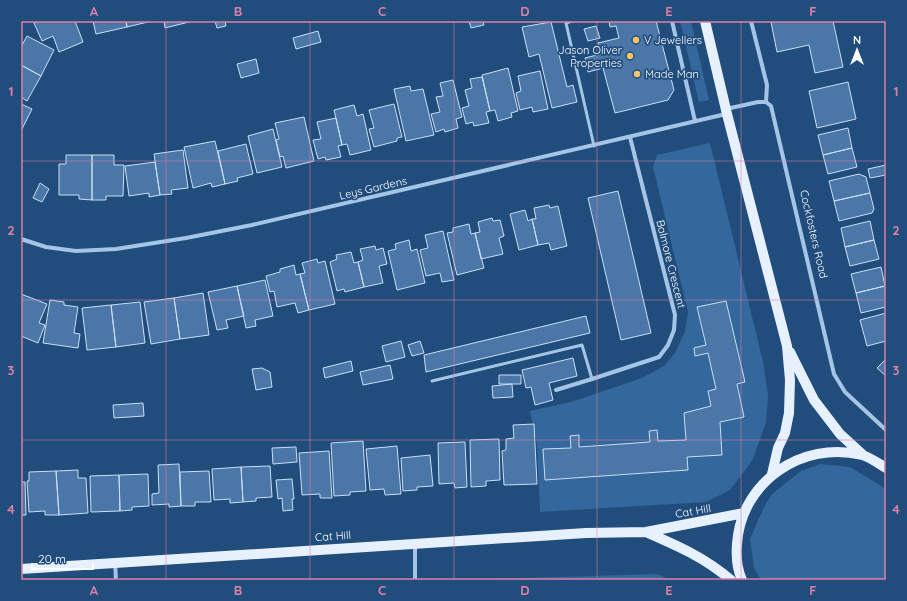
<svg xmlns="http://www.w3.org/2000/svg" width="907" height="601" font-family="Quicksand,sans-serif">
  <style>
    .green { fill: #34679b }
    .building { fill: #4a77a7; stroke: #c9dff5 }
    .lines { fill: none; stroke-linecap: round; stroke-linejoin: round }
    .service { stroke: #a5c5e6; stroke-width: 3 }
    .minor { stroke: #a5c5e6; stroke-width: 4 }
    .primary { stroke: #e7f0fd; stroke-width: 10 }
    .grid { fill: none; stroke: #dd80a5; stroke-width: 1; stroke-opacity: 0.55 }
    .poi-dot { fill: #f3c567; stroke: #214d7d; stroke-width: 1.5 }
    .labels { text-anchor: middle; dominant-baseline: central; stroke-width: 3.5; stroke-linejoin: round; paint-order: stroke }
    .poi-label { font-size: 11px; fill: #fff; stroke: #214d7d; text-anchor: start }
    .street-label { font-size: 11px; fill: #fff; stroke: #214d7d }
    .neatline { fill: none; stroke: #dd80a5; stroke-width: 1.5 }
    .grid-label { font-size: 13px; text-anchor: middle; font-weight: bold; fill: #dd80a5 }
  </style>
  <rect width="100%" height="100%" fill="#214d7d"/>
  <path class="green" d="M680 21H691L709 100 699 102Z
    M710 143 763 362 768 395 766 423 752 461 730 490 706 502 540 512 537 444 530 411 571 402 642 378 664 366 675 353 685 331 688 312 653 167 657 155Z
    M820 464 850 467 886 489V580H761L754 568 750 539 763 509 772 494 801 471Z
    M658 574 670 580H649L645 579 643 580H460Z"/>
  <path class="building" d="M40 21H75L83 42 59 52 53 36 42 41 34 23Z
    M93 21H126L127 27 96 34Z
    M126 21H152L127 27Z
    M164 21H193L165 28Z
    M215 21H225L226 26 217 28Z
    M469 21H483L484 25 471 28Z
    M609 21H656L674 90 668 100 615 113 603 68 588 72 585 58 601 54 598 43 619 38 616 26 610 27Z
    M776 21H833L843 67 815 73 809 45 777 52 771 22Z
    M551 22 567 87 573 85 577 102 552 108 539 54 529 57 522 27Z
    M596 26 600 38 588 41 584 29Z
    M318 31 321 42 296 49 293 38Z
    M27 36 54 50 41 76 21 65V47Z
    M256 59 259 73 241 78 237 64Z
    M21 65 41 76 27 101 21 97Z
    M508 68 518 111 511 113 512 117 498 121 495 110 490 111 482 75Z
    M540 71 548 109 533 112 532 107 520 110 516 93 521 91 518 76Z
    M482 77 490 111 486 112 489 123 474 126 473 122 466 124 462 108 469 106 465 90 472 88 470 79Z
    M453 80 462 117 456 119 458 128 445 132 444 129 436 132 431 114 440 112 436 97 443 96 440 83Z
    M848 82 856 119 817 128 809 91Z
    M410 86 411 91 423 89 434 135 406 141 394 89Z
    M21 104 32 109 21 131Z
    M394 104 402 137 397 138V141L374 147 369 129 374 128 369 110Z
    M354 105 357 116 363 114 371 150 350 155 347 144 342 145 334 110Z
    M304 117 314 161 286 168 283 156 280 157 276 140 279 139 275 123Z
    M336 118 342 145 338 146 341 157 326 160 325 157 318 159 313 140 321 139 317 122Z
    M848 128 852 148 823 155 818 135Z
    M273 129 282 167 257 173 248 136Z
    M215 141 225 184 212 187 211 183 193 188 184 147Z
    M246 144 253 174 237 178 238 181 225 184 218 151Z
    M852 148 857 167 828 174 823 155Z
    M183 150 188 188 171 190 172 194 160 195 154 154Z
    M66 155H92V200L79 199V195H59V164H66Z
    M92 155H114V165H124L123 196H106V200H92Z
    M155 162 160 195 149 197V193L129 196 125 166Z
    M886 165V175L870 178 868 169Z
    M859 174 866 177 870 193 834 201 829 181Z
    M40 183 49 189 42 202 33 198Z
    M618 191 651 333 621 340 588 198Z
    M870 193 874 209 872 213 839 221 834 201Z
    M549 205 550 208 558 206 567 246 551 250 549 243 538 245 532 219H536L534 208Z
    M525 210 528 221 532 219 538 245 519 250 510 214Z
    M492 218 493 221 500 220 504 236 499 238 503 254 481 259 475 233 480 232 478 222Z
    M870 221 874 240 845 247 841 228Z
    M469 224 471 234 475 233 484 268 457 275 447 233 453 232V228Z
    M443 231 454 280 442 282 440 273 426 276 420 250 428 248 425 235Z
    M409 240 411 251 417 249 425 283 397 290 388 251 396 249 395 244Z
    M874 240 879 259 850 266 845 247Z
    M375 246 376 250 383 248 387 264 379 266 383 283 364 287 358 262 363 260 360 249Z
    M351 252 354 263 358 262 364 287 345 292 344 289 337 291 330 262 337 259 336 255Z
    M317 259 318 263 325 261 335 304 309 310 300 274 305 273 302 263Z
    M294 265 296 275 300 274 309 310 298 313 295 303 277 307 274 291 270 292 266 276 280 272V269Z
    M881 267 885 286 856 293 851 274Z
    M265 280 273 316 255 320 256 326 246 328 237 286Z
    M237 286 244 316 226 320 228 328 217 330 208 292Z
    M885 286 886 307 861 313 856 293Z
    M203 293 209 335 180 339 174 298Z
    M21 294 47 304 39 323 45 325 38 343 21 336Z
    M174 298 180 339 151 344 144 302Z
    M50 300 64 302V305L78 307 74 333 80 334 78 348 43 343Z
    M726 301 745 382 737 384 744 417 720 422 722 455 687 457 688 470 545 480 543 449 571 448 570 436 579 435V447L650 442 649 431 657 430 658 441 686 440 684 413 711 406 708 391 716 389 708 353 695 356 694 348 706 345 697 307Z
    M140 302 145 343 116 347 111 305Z
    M111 305 116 347 87 350 82 308Z
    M886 313V341L867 346 860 320Z
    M586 316 590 333 426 372 424 355Z
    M401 341 405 357 386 362 382 346Z
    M420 341 424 353 412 356 408 345Z
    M573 358 577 376 549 383 553 400 535 405 531 387 526 388 522 370Z
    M886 359V376L877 368Z
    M351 361 353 371 325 378 323 368Z
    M390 365 393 379 363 385 360 372Z
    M262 368 270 372 272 387 256 390 252 369Z
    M499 375H521V384H499Z
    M512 384 513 397 493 398 492 386Z
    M143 403 144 416 114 418 113 405Z
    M534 424 537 484 504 485 502 451 506 450V439L514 438 513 425Z
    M499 439 500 480 486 481V486L471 487 470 440Z
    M363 441 366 491 350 492V495L334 496 331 443Z
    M465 442 467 487 455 488 454 483 439 484 438 443Z
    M397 446 401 494 385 495 384 489 370 490 366 449Z
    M296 447 297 462 273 464 272 448Z
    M329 451 332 498H320V494L302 495 299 453Z
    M430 455 433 486 417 487V490L403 491 401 458Z
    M179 464 181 506 169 507V504L152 505V494L159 493 158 465Z
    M270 466 272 497 256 498V501L243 502 241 467Z
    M241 467 243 502 230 503V499L214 500 212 469Z
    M78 470V478H86L88 513 59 515 56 471Z
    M56 471 59 515H45V511L29 512 27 481H29V472Z
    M209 471 211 502H195V506H181L180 472Z
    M148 474 149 506 132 507V510L120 511 119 475Z
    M119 475 120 511 91 512 90 476Z
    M292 479 294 499H292L293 510 283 511 282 498 278 499 276 480Z
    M21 482H25L26 515H21Z"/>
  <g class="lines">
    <path class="service" d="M572 21 566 23 594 146
      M432 381 582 345 592 379"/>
    <path class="minor" d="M672 21 695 121
      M751 21 767 85 766 102
      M726 109 758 102H766L771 106 834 374 845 392 886 430
      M21 239 46 247 76 251 116 249 186 238 252 225 726 114
      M556 390 592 379 659 357 668 345 674 330 675 315 630 137
      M115 562 116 580
      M415 580V544"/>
    <path class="primary" d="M705 21 727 114 787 346 790 380 789 413 785 433 778 448 772 474
      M790 352 814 400 840 434 863 455
      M646 532C678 546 704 557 731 580
      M21 569 586 533 646 532 744 513
      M742 580C737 569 736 556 737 544 741 482 802 440 862 455 870 457 879 464 886 468"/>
  </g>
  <path class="grid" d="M166 21V580M310 21V580M454 21V580M597 21V580M741 21V580M21 161H886M21 300H886M21 440H886"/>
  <g class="poi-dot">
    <circle cx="636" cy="40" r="4"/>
    <circle cx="630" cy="56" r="4"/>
    <circle cx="637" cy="74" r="4"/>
  </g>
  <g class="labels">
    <g class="poi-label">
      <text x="644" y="40">V Jewellers</text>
      <text x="622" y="50" text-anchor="end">Jason Oliver<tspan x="622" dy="13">Properties</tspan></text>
      <text x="645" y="74">Made Man</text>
    </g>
    <g class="street-label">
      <text transform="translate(373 188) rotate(-13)">Leys Gardens</text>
      <text transform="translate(814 234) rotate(77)">Cockfosters Road</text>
      <text transform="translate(671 264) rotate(76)">Balmore Crescent</text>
      <text transform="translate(693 511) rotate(-10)">Cat Hill</text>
      <text transform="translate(333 536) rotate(-4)">Cat Hill</text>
    </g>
  </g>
  <rect width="907" height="601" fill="none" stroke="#214d7d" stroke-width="44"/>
  <g transform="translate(857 50)" stroke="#214d7d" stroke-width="3" paint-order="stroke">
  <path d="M0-3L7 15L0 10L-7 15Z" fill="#ffffff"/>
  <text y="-6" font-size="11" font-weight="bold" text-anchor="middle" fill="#ffffff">N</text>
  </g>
  <path d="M32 563v6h61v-6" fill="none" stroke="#ffffff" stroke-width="2"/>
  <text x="38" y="563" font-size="12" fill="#ffffff" stroke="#214d7d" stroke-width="3" paint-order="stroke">20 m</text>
  <rect x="22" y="22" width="863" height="557" class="neatline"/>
  <g class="grid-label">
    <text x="94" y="16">A</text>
    <text x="238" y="16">B</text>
    <text x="382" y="16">C</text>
    <text x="525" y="16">D</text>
    <text x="669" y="16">E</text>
    <text x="813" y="16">F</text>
    <text x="11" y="96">1</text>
    <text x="896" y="96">1</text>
    <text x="11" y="235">2</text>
    <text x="896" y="235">2</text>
    <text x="11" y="375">3</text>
    <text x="896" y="375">3</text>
    <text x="11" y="514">4</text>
    <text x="896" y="514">4</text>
    <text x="94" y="595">A</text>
    <text x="238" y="595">B</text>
    <text x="382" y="595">C</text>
    <text x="525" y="595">D</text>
    <text x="669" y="595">E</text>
    <text x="813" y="595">F</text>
  </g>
</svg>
